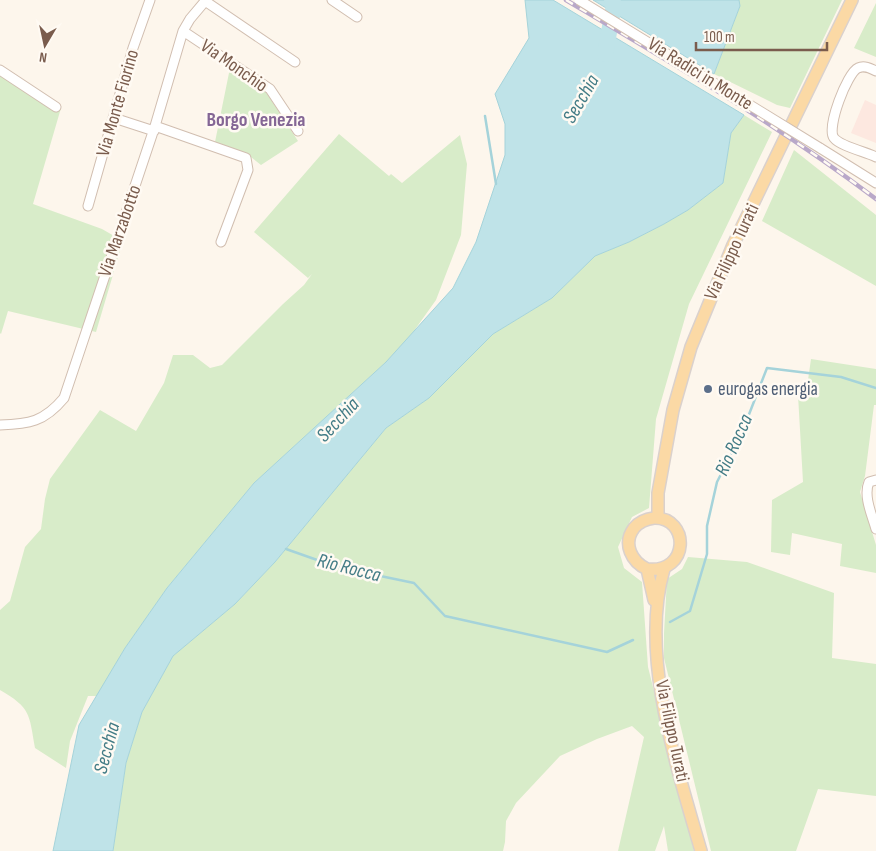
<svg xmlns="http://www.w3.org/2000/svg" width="876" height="851" font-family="'Sofia Sans Condensed',sans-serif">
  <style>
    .commercial { fill: #fde8e0 }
    .green { fill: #d8ecc9 }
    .water { fill: #bfe3e8; stroke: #a5d3da }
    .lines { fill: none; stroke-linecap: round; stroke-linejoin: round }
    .stream { stroke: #a5d3da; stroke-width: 2.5 }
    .river { stroke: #bfe3e8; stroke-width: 16 }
    .minor-casing { stroke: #d1beb0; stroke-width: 11 }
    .major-casing { stroke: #dad1cd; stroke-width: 14 }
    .minor { stroke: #fff; stroke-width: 9 }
    .major { stroke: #fbd9a5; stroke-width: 11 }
    .rail-casing { stroke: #b9a8c9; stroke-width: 4.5 }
    .rail { stroke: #fffaf3; stroke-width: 2.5; stroke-dasharray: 8; stroke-linecap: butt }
    .minor-bridge-casing { stroke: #d1beb0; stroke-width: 11; stroke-linecap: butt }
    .minor-bridge { stroke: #fff; stroke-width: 9 }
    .service-dot { fill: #5c6f8a; stroke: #fffaf3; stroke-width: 2 }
    .labels { text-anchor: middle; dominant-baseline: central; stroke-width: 5; stroke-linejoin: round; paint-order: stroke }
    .street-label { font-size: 19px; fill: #7a5c4d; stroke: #fffaf3 }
    .service-label { font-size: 19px; fill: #4e5e75; stroke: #fffaf3; text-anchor: start }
    .water-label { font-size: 20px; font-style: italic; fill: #437c86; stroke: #fffaf3 }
    .neighbourhood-label { font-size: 20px; font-weight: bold; fill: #846695; stroke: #fffaf3 }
  </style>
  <rect width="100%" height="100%" fill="#fdf6ec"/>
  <path class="commercial" d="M865 100 876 105V143L851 133Z"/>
  <path class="green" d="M739 0H842L790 108 777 105 714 74 740 6Z
    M876 3V57L854 48Z
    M230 68 264 89 298 141 261 165 246 153 215 142Z
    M0 69 61 108 33 204 102 229 123 241 96 332 8 311 1 334 0 333Z
    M744 115 772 132 689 304 656 419 649 508 632 517 618 547 624 568 642 582 648 667 694 851H668L664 826 655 851H618L644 737 632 726 597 739 560 756 516 803 506 821 505 842 503 851H113L126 763 142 712 173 656 235 604 275 562 386 428 429 398 493 334 552 298 595 256 629 242 664 224 688 210 723 183 731 133Z
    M339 134 389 176 391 174 402 183 460 135 467 164 461 235 436 300 411 335 386 362 254 483 167 588 125 648 97 696H88L70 741 66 768 35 748C29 714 31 708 0 690V610L10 601 25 547 41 529 45 499 50 479 100 410 136 431 164 383 173 355H193L210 368 222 365 283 304 304 285 312 274 308 278 254 232Z
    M794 150 876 215V286L762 221Z
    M811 359 876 369V405H874L865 476 860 492 876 545V573L840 566 842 544 792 533 790 555 771 552 772 500 803 482 798 395 808 380Z
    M688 557 747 562 834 593 832 658 876 664V796L818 789 796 851H711L664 658V633L667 579 682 569Z"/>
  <path class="water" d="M525 0H553L744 115 731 133 723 183 688 210 664 224 629 242 595 256 552 298 493 334 429 398 386 428 275 562 235 604 173 656 142 712 126 763 113 851H53L79 725 125 648 167 588 254 483 386 362 453 288 476 242 505 155V124L495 94 529 38Z
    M593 0H739L740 6 714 74Z"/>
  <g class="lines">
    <path class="stream" d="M485 116 496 184
      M286 549 337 567 414 583 445 616 607 652 633 640
      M670 622 690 611 707 554V526L717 482 741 435 767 368 841 377 876 388"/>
    <path class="river" d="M605 54 614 5 612 0"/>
    <defs>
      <path id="minor" d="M332 0 357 17
        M205 1 295 62
        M183 31 270 89 298 131
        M0 70 56 107
        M876 71C870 68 864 65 858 68 847 73 826 128 834 138 840 146 866 152 876 157
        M114 118 154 131
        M155 126 246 158 248 170 221 242
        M820 148 876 183
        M88 206 133 48 150 0
        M0 425C29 424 44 422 64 398L155 126 183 31 190 19 206 0
        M876 480 869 482C863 496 872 515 876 529"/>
      <path id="major" d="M658 518V493L673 410 691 347 733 245 852 0
        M647 569C690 574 690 517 654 518 646 519 639 522 634 528 622 544 632 562 647 569L654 600
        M664 569C639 655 677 767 701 851"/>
    </defs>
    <use href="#minor" class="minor-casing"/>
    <use href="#major" class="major-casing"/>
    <use href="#minor" class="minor"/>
    <use href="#major" class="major"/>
    <defs>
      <path id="rail" d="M566 0C672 63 778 125 876 199"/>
    </defs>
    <use href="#rail" class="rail-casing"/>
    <use href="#rail" class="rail"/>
    <defs>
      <path id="minor-bridge" d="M579 0 820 148"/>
    </defs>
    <use href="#minor-bridge" class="minor-bridge-casing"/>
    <use href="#minor-bridge" class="minor-bridge"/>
  </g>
  <circle class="service-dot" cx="708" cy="389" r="5"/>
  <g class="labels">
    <g class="street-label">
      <text transform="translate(234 66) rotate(35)">Via Monchio</text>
      <text transform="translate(700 74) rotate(32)">Via Radici in Monte</text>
      <text transform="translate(118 103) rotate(-74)">Via Monte Fiorino</text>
      <text transform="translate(120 231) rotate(-71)">Via Marzabotto</text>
      <text transform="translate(732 252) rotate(-65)">Via Filippo Turati</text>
      <text transform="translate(672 731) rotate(78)">Via Filippo Turati</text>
    </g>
    <g class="service-label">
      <text x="718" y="389">eurogas energia</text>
    </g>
    <g class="water-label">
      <text transform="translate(581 99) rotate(-60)">Secchia</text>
      <text transform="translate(338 420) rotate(-47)">Secchia</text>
      <text transform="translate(734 445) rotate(-66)">Rio Rocca</text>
      <text transform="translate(349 568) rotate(14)">Rio Rocca</text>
      <text transform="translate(107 748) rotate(-75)">Secchia</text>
    </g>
    <g class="neighbourhood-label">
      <text x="256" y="120">Borgo Venezia</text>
    </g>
  </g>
  <g transform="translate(45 45) rotate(189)" stroke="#fffaf3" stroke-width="4" paint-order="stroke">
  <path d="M0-4L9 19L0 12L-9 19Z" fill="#7a5c4d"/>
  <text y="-8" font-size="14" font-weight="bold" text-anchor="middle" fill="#7a5c4d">N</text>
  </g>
  <path d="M696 42v8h131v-8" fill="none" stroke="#7a5c4d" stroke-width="2.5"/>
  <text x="704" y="42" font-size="15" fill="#7a5c4d" stroke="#fffaf3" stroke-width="4" paint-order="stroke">100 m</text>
</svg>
